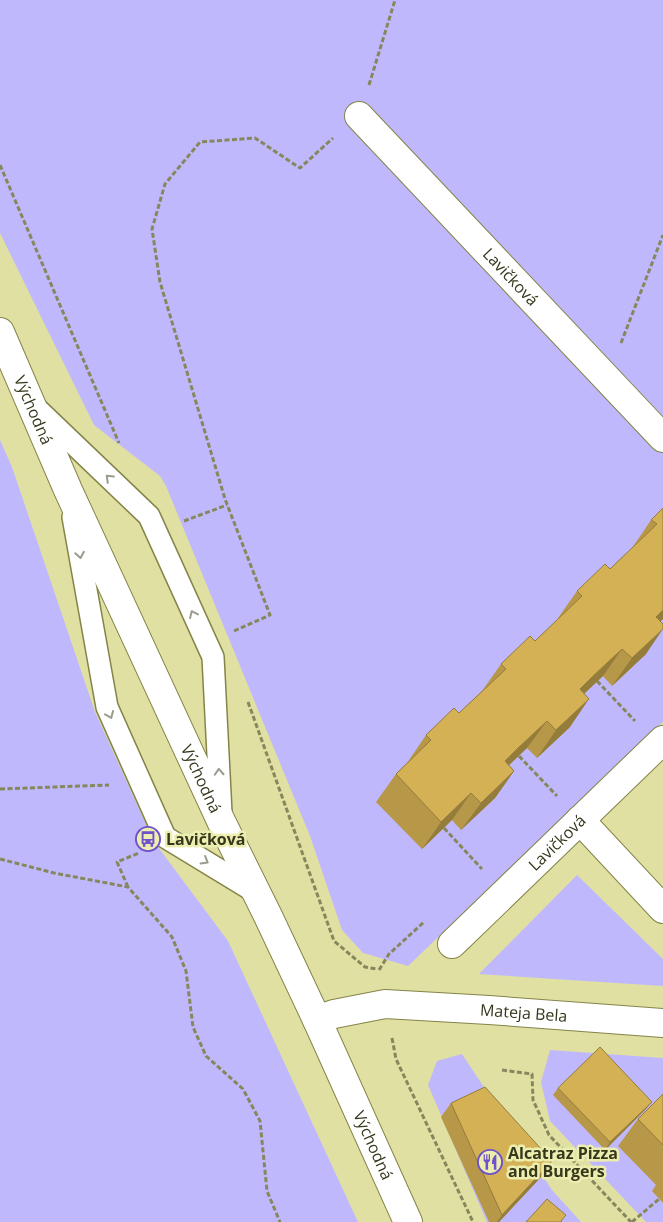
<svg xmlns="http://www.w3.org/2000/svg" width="663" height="1222" font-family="'Open Sans',sans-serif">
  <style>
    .green { fill: #c0b8fd }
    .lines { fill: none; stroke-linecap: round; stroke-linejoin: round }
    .lane-casing { stroke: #848449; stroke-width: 24 }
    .street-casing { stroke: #848449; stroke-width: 30 }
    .path { stroke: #86875c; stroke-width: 3; stroke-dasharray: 5 2.5; stroke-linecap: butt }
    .lane { stroke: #fff; stroke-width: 21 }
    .street { stroke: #fff; stroke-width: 28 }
    .wall { fill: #b69848 }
    .shaded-wall { fill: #947c3b }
    .building { fill: #d4b154; stroke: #947c3b }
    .oneway { stroke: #9b9b8e }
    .labels { text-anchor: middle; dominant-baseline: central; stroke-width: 5; stroke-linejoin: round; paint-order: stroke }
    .street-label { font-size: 16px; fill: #37371e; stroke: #eceeaf }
    .poi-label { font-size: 16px; font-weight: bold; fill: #37371e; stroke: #eceeaf; text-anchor: start }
  </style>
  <rect width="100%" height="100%" fill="#dfe0a2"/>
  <path class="green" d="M0 0H663V722L408 966 363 953 342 930 310 836 166 486 160 476 94 425 0 233Z
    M0 440 12 467 95 712 140 811 155 843 228 941 358 1222H0Z
    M577 875 663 959V986L479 974Z
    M550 1050 663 1058V1222H646L550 1121 541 1082Z
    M462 1054 552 1190 581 1222H487L428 1085 437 1061Z"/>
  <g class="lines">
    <defs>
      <path id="lane" d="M35 407 149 516 213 657 221 813
        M73 517 107 707 165 837 257 893"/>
      <g id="street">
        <path id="s1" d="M359 116 663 438"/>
        <path id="s2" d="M0 332 68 490 221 821 268 916 317 1020 408 1222"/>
        <path d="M580 820 663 909"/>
        <path id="s3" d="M452 944 663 740"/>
        <path id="s4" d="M317 1020 334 1014 385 1004 489 1010 663 1023"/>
      </g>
    </defs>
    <use href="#lane" class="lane-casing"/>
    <use href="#street" class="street-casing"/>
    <path class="path" d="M369 85 395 0
      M0 165 119 443
      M621 343 663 235
      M184 521 227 505
      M234 631 270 615 225 499 160 282 152 229 165 184 200 142 255 138 300 168 333 138
      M597 681 635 721
      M248 702 334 941 365 967 377 969
      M519 756 557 796
      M0 789 109 785
      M444 828 482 869
      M0 859 54 873 128 887 172 937 186 971 193 1027 206 1056 243 1089 260 1121 267 1191 280 1222
      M128 887 117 862 139 853
      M379 970 389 954 424 922
      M392 1038 396 1059 473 1222
      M502 1070 532 1074 533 1100 549 1135 631 1222
      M632 1222 659 1199"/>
    <use href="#lane" class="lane"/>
    <use href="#street" class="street"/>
  </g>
  <path class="wall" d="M663 508V619L660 621 646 654 612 686 603 676 584 694 570 727 537 758 527 748 509 765 514 771 495 798 461 830 452 820 422 849 376 802 396 774 407 763 426 735 459 713 482 691 501 664 535 641 558 619V618L577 591 610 569 632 548 651 520Z
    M558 1088 652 1102 646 1109 605 1150 553 1095Z
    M663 1094V1203L652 1191 656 1185 618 1146 638 1119Z
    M451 1103 542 1176 499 1222H489L441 1117Z"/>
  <path class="shaded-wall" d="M663 610V619L636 644 656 617Z
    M663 629 646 654 612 686 632 658Z
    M622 649 603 676 573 704 580 689Z
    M589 699 570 727 537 758 556 730Z
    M547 721 527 748 485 788 505 761Z
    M514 771 495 798 461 830 481 803Z
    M471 793 452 820 422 849 441 822Z
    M652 1102 646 1109 605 1150 610 1142Z
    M552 1161 542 1176 499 1222H497L502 1215Z"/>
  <path class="building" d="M663 508V610L656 617 663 624V629L632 658 622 649 593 676 580 689 589 699 556 730 547 721 518 748 505 761 514 771 481 803 471 793 441 822 396 774 431 740 426 735 454 708 459 713 506 669 501 664 530 636 535 641 582 596 577 591 605 564 610 569 657 524 651 520Z
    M600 1047 652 1102 610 1142 558 1088Z
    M485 1087 552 1161 502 1215 451 1103Z
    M663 1094V1145L638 1119Z
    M547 1199 566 1215 561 1221 562 1222H526Z"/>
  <defs><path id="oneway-chevron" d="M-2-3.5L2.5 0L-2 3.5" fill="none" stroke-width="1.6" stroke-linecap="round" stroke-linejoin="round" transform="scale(1.25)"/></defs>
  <g class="oneway">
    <use href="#oneway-chevron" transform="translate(109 478) rotate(-136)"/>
    <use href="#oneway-chevron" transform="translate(80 555) rotate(80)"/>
    <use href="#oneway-chevron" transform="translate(193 614) rotate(-115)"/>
    <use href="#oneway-chevron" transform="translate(110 715) rotate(67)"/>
    <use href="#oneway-chevron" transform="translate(219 772) rotate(-93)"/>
    <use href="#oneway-chevron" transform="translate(205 861) rotate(31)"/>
  </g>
  <defs>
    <symbol id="bus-ring" viewBox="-11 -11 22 22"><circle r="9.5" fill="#eceeaf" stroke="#6d52cb" stroke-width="1.5"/><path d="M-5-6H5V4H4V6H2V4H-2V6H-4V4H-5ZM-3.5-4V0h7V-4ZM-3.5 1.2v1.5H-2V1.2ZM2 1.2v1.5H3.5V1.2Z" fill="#6d52cb"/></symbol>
    <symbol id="restaurant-ring" viewBox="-11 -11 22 22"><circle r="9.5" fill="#eceeaf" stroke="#6d52cb" stroke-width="1.5"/><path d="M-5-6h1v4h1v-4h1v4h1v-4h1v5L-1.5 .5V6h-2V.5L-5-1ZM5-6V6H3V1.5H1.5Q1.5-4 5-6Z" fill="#6d52cb"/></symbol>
  </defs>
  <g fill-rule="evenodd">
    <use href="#bus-ring" x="134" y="825" width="28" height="28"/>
    <use href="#restaurant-ring" x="476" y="1148" width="28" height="28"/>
  </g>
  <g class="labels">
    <g class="street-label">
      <text stroke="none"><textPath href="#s1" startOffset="221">Lavičková</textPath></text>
      <text stroke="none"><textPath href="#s2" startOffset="85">Východná</textPath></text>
      <text stroke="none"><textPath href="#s2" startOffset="490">Východná</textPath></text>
      <text stroke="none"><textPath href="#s3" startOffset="146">Lavičková</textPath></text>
      <text stroke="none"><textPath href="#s4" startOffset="209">Mateja Bela</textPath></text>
      <text stroke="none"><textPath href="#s2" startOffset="895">Východná</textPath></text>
    </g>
    <g class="poi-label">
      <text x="166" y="839">Lavičková</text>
      <text x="508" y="1153">Alcatraz Pizza<tspan x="508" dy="18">and Burgers</tspan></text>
    </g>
  </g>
</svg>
